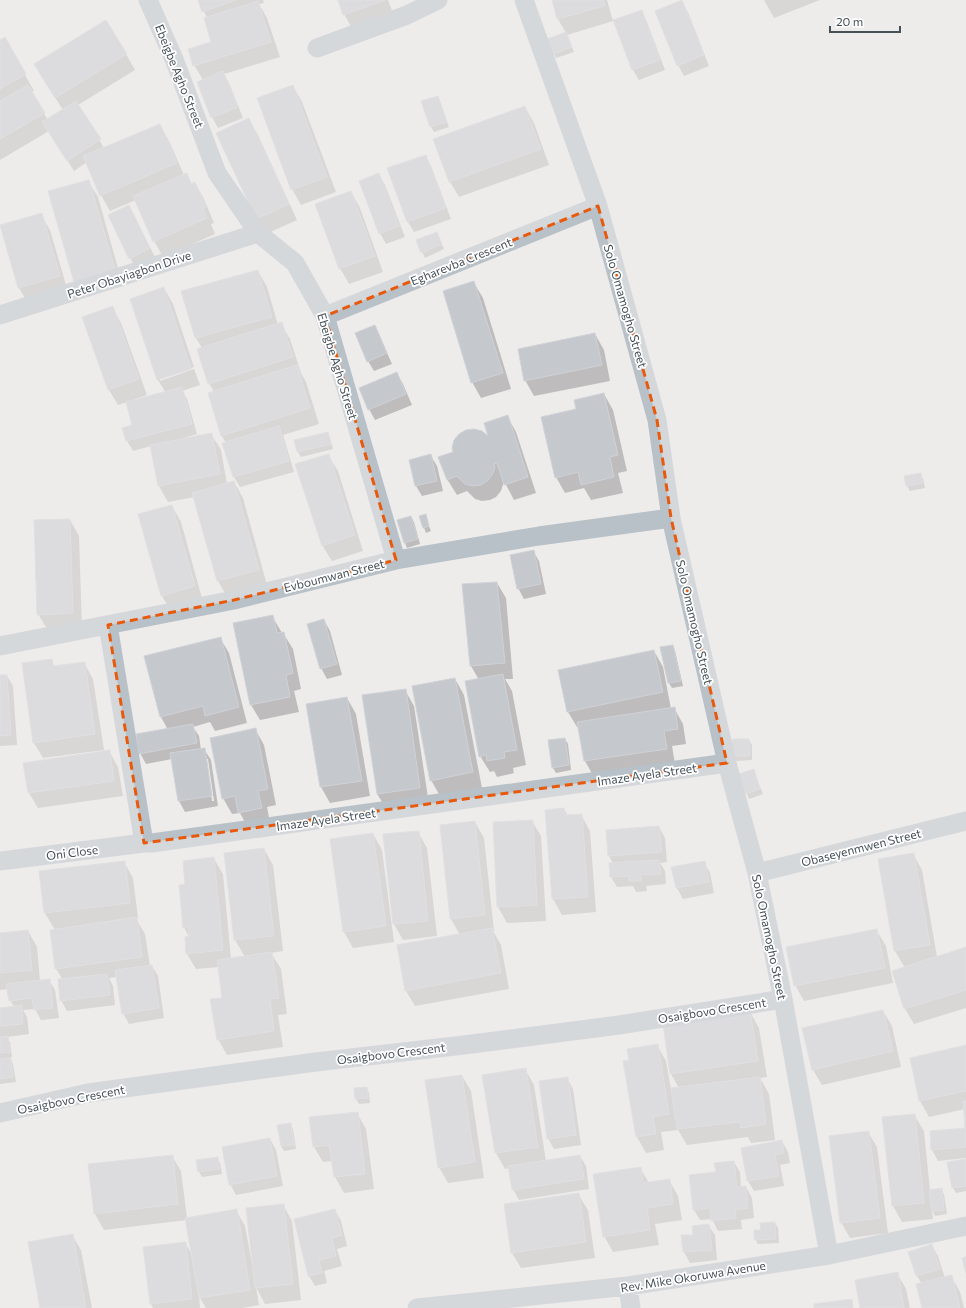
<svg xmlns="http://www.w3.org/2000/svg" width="966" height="1308" font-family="Commissioner,sans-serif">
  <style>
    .shadow { fill: #0003; fill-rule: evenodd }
    .building { fill: #c5c9ce; stroke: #cfd2d6 }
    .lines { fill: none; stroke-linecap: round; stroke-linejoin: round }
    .street { stroke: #b7c1c7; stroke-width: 19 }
    .marked { fill: none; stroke: #e8590c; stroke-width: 3; stroke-dasharray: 8 5; stroke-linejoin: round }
    .labels { text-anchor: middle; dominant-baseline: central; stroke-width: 3.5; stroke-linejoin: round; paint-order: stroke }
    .street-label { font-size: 12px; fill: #455057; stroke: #fff }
  </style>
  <rect width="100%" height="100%" fill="#eeebeb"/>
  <path class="shadow" d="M199 0H263L264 3 259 4 267 18 280 57 224 74 229 83 243 118 218 128 212 117 203 80 194 65 212 42 207 18Z
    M339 0H388L394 16 353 30 344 14Z
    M553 0H607L613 21 567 35 574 52 556 58 554 54 566 33 558 19Z
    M764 0H820L774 18Z
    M681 1 688 12 709 66 684 76 678 65Z
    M641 11 647 22 665 70 639 80 633 70 615 21Z
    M5 39 34 91 31 92 48 120 63 110 44 80 126 54 135 70 78 105 104 148 160 125 169 141 184 175 186 174 192 184 195 183 204 199 214 223 211 224 215 234 163 257 154 241 136 200 110 211 101 195 87 162 74 171 49 131 0 160V41Z
    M293 86 302 102 336 192 301 205 292 189Z
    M438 97 440 102 449 127 434 132 431 127 423 102Z
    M525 107 534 123 549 165 459 197 450 182 435 140Z
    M249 119 258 135 297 220 266 234 257 219Z
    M425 156 431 166 451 219 414 232 408 222 389 169Z
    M379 175 385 185 405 237 386 244 380 233Z
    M88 181 98 197 123 286 84 297Z
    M351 192 360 208 383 272 349 284 340 268Z
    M129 206 156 259 136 269 109 216Z
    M41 215 50 230 68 292 28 303 19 288 2 226Z
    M439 238 444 249 425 258 417 241Z
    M258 271 267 287 278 325 281 324 290 339 301 373 306 382 319 424 283 435 294 472 240 487 234 477 224 443H226L222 436 209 394 214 392 209 383 202 348 196 338 183 292Z
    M474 283 483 298 511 389 481 398 472 382Z
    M164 288 173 304 194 367 160 379V381L194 369 200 385 182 391 187 399 197 434 184 438V439L211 434 221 450 227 484 234 482 243 498 267 585 227 597 218 581 194 497 168 502 159 486 151 446 133 451 127 441 133 426 127 402 118 405 109 390 83 317 112 307 121 323 147 395 135 399 136 401 166 393 158 380 131 299Z
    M374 326 380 337 392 364 374 371 368 361Z
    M595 334 604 350 610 381 534 396 525 380Z
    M397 374 403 384 412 405 375 420 369 409Z
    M604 394 613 410 627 471 618 473 623 493 591 500 584 488 565 493 556 477 577 410Z
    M507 416 516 432 536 493 514 500 504 481 501 491 496 497 490 500 482 501 475 499 467 491 457 495 447 479 490 439Z
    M327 433 330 438 333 449 301 457 298 452Z
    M328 455 338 471 363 551 332 561 322 545Z
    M431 456 437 466 443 491 422 496 416 486Z
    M920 474 923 479 925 488 910 491 907 486Z
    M172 506 181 522 203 602 171 611 162 596Z
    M425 516 431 531 426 533 420 517Z
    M411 517 414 522 420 544 407 548 405 543 398 521Z
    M70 520 79 536 82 629 48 630 38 614Z
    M533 551 539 561 546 594 524 599 518 588Z
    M497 583 506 598 513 679H505L512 691 526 765 513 768 514 773 497 777 494 771 490 772 480 756 479 680 471 666Z
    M272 616 282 633H283L293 649 301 689 294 691 299 712 260 720 251 705Z
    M324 620 330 631 342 675 327 679 321 668Z
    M220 638 229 653 247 723 215 731 210 722 193 727 199 736 201 750 204 749 211 760 218 806 185 812 179 801 172 759 146 764 140 753 168 730 161 717ZM206 759H208L214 801H212Z
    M673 646 675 651 683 686 672 688 669 683 661 648Z
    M654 651 663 667 671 709 674 708 683 724 686 744 672 746 675 764 594 777 585 761 579 727H577L568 712Z
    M51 660 55 667 84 663 93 679 104 750 43 758 34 743Z
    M0 676H7L13 686 17 745 0 746Z
    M455 679 464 695 482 788 440 796 431 780Z
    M405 690 414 706 429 804 387 809 377 794Z
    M347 698 356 714 370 796 330 803 321 787 307 705Z
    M255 729 264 745 276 805 267 807 270 823 248 828 240 813 232 814 223 798Z
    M565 739 568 744 571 770 556 773 553 768Z
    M749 740 752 745V760L736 761 733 756Z
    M109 751 118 767 123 796 38 808 29 793Z
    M753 770 763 794 749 799 739 774Z
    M564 809 568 816 581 815 590 831 596 912 562 915 553 899 546 810Z
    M532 821 541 836 546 921 507 923 498 907 494 822Z
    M475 822 484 838 494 931H493L501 945 509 989 415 1006 406 991 460 935 451 919Z
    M659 827 665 838 667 862 660 863 665 871 666 884 646 886 647 891 636 892 633 886 617 887 611 877 613 864 609 856Z
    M418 832 427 848 437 936 403 940 394 924 385 835Z
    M373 834 382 850 394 942 353 948 344 932Z
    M264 849 273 865 283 951 271 953 281 969 287 1014 278 1015 283 1047 227 1055 218 1039 223 999 219 967 196 969 187 954 189 937 184 927 186 885 214 859 223 874 231 959 245 957 235 940 225 854Z
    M913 854 922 870 937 957 966 948V1008L914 1024 905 1009 893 972 905 968 895 951Z
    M124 862 133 878 138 918 136 919 145 934 150 966H152L158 976 164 1018 129 1024 123 1013 117 977 109 978 113 986 115 1005 67 1011 61 1000 63 980 56 969 55 930 45 913 40 872Z
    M704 862 710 873 714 893 683 899 677 888 673 868Z
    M28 931 37 947 40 981 49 980 55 990 59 1018 41 1020 35 1009 23 1010 27 1017 29 1034 7 1037 10 1042 12 1057H10L13 1064 16 1082 0 1084V1009L14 1007 10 1000 8 989 0 990V934Z
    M877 931 886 946 893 983 804 1001 795 985Z
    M883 1011 892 1026 901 1067 822 1085 813 1070Z
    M750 1012 759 1028 767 1077 760 1078 769 1094 775 1140 751 1143 748 1137 687 1145 678 1130 661 1132 664 1150 646 1153 637 1137 630 1061 657 1045 666 1061 671 1089 679 1088 671 1074Z
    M966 1046V1125L965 1109 929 1117 920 1101 911 1058Z
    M525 1069 534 1085 546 1161 580 1156 586 1166 589 1189 519 1200 513 1189 509 1168 505 1169 496 1153 483 1076Z
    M462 1076 471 1091 484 1178 448 1183 439 1167Z
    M567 1078 573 1089 581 1145 554 1149 548 1138Z
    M366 1088 369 1093 370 1103 359 1104 356 1099 355 1089Z
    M357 1113 366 1129 374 1189 344 1193 335 1177 332 1161 323 1162 314 1147Z
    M914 1115 924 1131 930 1191 941 1189 944 1194 947 1214 935 1216 932 1209 933 1219 902 1222 893 1206 884 1118Z
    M290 1124 293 1129 296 1149 284 1151 281 1146 279 1126Z
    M966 1129V1158L938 1161 932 1150 931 1132Z
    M868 1132 877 1147 888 1233 850 1238 841 1222Z
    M270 1139 276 1150 283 1186 236 1195 230 1184Z
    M782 1141 788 1152 790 1163 780 1165 784 1186 754 1191 748 1181 742 1148Z
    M172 1156 181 1171 187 1218 236 1210 245 1226 252 1264H254L283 1205 292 1221 301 1300 265 1304 256 1287 259 1305 242 1308H206L199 1296 200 1308H153L151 1304 186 1244 192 1255 187 1220 104 1230 95 1214Z
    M217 1158 220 1163 222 1174 202 1177 199 1172Z
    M966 1160V1191L956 1193 953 1188 948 1163Z
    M734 1162 740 1172 741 1188 746 1187 752 1198 754 1218 741 1220 742 1229 718 1231 712 1219 700 1220 694 1210 717 1173Z
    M640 1168 649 1183 669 1180 678 1196 682 1220 655 1224 659 1245 613 1252 604 1236Z
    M578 1194 588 1210 595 1258 521 1268 512 1253Z
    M335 1210 341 1221 347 1246 337 1249 342 1266 324 1271 327 1283 315 1286 309 1276Z
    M775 1223 778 1228 779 1243 758 1244 755 1239 762 1231Z
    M708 1225 715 1235 717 1260 690 1263 684 1252 682 1236H694Z
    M72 1235 81 1250 92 1308H41Z
    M932 1246 938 1256 945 1278 951 1276 960 1292 964 1308H923L922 1284 917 1276 910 1253Z
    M897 1273 906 1289 910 1308H861Z"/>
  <path class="building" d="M198 0H236L202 12Z
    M338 0H385L343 15Z
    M552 0H603L605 6 557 19Z
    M682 0 704 55 677 66 655 11Z
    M258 1 271 42 193 66 188 49 211 42 204 18Z
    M642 10 660 60 632 70 613 20Z
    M106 20 127 54 55 98 34 64Z
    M566 32 572 47 553 54 547 39Z
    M5 37 26 74 0 89V40Z
    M223 71 238 107 211 118 197 82Z
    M28 85 45 113 0 139V101Z
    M293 85 327 177 291 190 257 98Z
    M438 96 447 122 430 127 421 101Z
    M76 101 101 139 67 161 42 122Z
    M525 106 541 149 449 182 433 139Z
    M249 118 289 204 256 219 216 133Z
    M160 124 177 163 100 196 83 156Z
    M426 155 446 208 407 222 387 168Z
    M187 173 191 184 195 182 206 207 203 208 207 218 153 242 133 196Z
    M379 173 399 226 379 234 359 181Z
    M89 180 115 270 74 282 48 191Z
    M351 191 375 256 339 269 315 204Z
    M129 205 150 248 129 259 108 215Z
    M42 213 60 276 18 288 0 225Z
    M437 232 442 244 421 253 416 240Z
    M258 270 272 317 195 338 181 291Z
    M474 281 503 373 471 383 443 291Z
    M164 287 191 369 157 380 130 299Z
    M113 306 139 379 108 390 82 317Z
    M282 322 293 357 208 384 197 349Z
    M375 325 387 353 367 362 355 333Z
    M595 333 602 365 524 381 518 349Z
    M297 365 310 408 221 436 208 393Z
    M397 372 406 394 368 410 359 388Z
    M182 387 192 424 126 441 122 428 132 425 126 402Z
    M604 393 618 455 610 457 614 477 581 485 578 472 555 478 541 417 576 409 574 400Z
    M508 415 528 477 504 485 497 463 494 464 495 468 492 475 487 481 481 485 473 486 465 484 457 476 447 480 438 457 453 452 452 448 454 440 459 434 466 430 474 429 482 431 488 436 484 423Z
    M279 426 289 461 233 477 222 443Z
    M328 432 331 444 297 452 294 440Z
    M212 433 220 474 158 486 150 445Z
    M329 454 355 535 322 546 295 464Z
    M431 454 437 481 415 486 409 460Z
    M921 473 923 483 906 486 904 476Z
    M234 481 259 570 217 581 192 493Z
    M172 505 195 586 161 596 138 514Z
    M426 514 429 526 423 528 419 516Z
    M411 516 418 539 404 543 397 520Z
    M70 519 73 613 37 615 34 520Z
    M534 550 541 584 517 589 510 555Z
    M497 582 505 663 470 666 462 584Z
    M273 615 277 633 284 632 293 673 286 675 290 697 250 705 233 623Z
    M324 619 337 664 320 669 307 624Z
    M221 637 239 707 205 716 203 706 160 717 144 656Z
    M673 645 681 681 668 683 660 647Z
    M654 650 663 692 567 712 558 670Z
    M52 659 53 666 85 662 95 734 33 743 22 663Z
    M503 674 517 750 504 752 505 758 487 761 486 755 479 757 465 681Z
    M0 675H7L11 735 0 736Z
    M455 678 473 772 430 781 412 686Z
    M406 689 420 788 377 794 362 695Z
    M347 697 362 781 320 787 306 704Z
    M675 707 678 729 664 731 667 749 584 761 577 722Z
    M193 724 197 743 139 754 136 734Z
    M256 728 268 789 258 791 262 808 238 813 235 796 222 799 210 738Z
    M565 738 569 765 552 768 548 740Z
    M732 739H749L750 756H732Z
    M205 748 212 796 178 801 170 753Z
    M110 750 114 781 28 793 23 763Z
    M754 769 760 789 745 794 738 774Z
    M564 808 565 815 582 814 588 897 552 899 545 810Z
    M533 820 537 905 497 907 493 822Z
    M475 821 485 915 450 919 440 825Z
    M659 826 662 852 608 856 606 830Z
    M419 831 428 921 393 924 383 834Z
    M373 833 386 926 343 932 330 839Z
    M264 848 274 936 234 940 224 853Z
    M914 853 930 945 894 951 878 859Z
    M214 857 223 950 186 954 185 937 189 936 188 927 183 928 179 885 185 884 183 861Z
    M659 860 661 874 641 875V881H629V876L610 877 609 863Z
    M125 861 130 903 44 913 39 871Z
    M705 861 709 882 676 888 671 867Z
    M137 917 142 957 55 969 50 930Z
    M492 928 501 973 405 991 397 945Z
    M877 929 885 968 794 986 786 947Z
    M28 930 32 970 0 973V933Z
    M966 947V990L904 1009 892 971Z
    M272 952 279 998 270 999 274 1031 217 1040 210 999 222 998 217 960Z
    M152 965 159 1008 122 1014 115 970Z
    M107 974 110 995 60 1001 58 979Z
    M50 979 53 1008 34 1010 32 998 9 1001 6 984Z
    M22 1005 23 1024 0 1026V1008Z
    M883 1010 893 1051 812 1070 802 1028Z
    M750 1011 758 1061 670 1074 663 1024Z
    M8 1036 10 1052 0 1053V1037Z
    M658 1044 669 1114 653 1117 656 1134 636 1137 623 1061 629 1060 627 1049Z
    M966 1045V1091L919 1101 910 1058Z
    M11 1058 13 1077 0 1079V1059Z
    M526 1068 538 1147 495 1153 482 1075Z
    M462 1075 475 1162 438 1168 425 1080Z
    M568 1077 576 1135 547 1139 539 1081Z
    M760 1077 766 1124 741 1128 740 1122 677 1129 671 1088Z
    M367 1087 368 1098 355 1099 354 1088Z
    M963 1101H966V1147L931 1150 930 1131 965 1128Z
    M358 1112 365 1174 334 1177 329 1145 313 1147 309 1117Z
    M915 1114 924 1203 892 1206 882 1117Z
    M291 1123 294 1145 281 1146 277 1125Z
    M869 1131 880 1218 840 1223 829 1136Z
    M270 1138 277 1176 229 1185 222 1147Z
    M782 1140 784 1153 775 1155 779 1176 747 1181 741 1148Z
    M173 1155 178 1204 94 1214 88 1164Z
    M580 1155 584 1179 512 1190 508 1166Z
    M218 1157 219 1169 198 1172 196 1160Z
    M966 1159V1186L952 1188 947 1162Z
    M734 1161 737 1187 746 1186 748 1208 735 1210 736 1218 711 1221 710 1208 693 1210 689 1175 716 1172 714 1163Z
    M641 1167 643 1183 670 1179 673 1204 647 1208 650 1230 603 1237 593 1174Z
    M942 1188 944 1210 932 1211 929 1190Z
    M579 1193 586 1242 511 1253 504 1204Z
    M284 1204 293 1284 255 1288 246 1208Z
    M237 1209 250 1290 199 1298 185 1218Z
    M335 1209 342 1235 332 1238 336 1256 319 1260 322 1273 308 1276 294 1219Z
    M775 1222 776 1239 754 1240V1230H761L760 1223Z
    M709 1224 712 1250 683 1252 681 1235H693L692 1226Z
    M73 1234 86 1308H40L28 1242Z
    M186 1242 192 1299 150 1304 143 1247Z
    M932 1244 940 1269 916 1276 908 1252Z
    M966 1257V1274L962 1258Z
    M898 1272 904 1308H860L855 1280Z
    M952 1275 960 1308H922L916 1284Z
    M852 1299 853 1308H814V1304Z"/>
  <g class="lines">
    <path class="street" d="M148 0 174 59 217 173 258 233 295 263 325 316 396 560
      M524 0 598 206 657 420 671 518 727 763 757 873 783 999 829 1255
      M317 48 407 15 438 0
      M0 315 258 233
      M325 316 598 206
      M108 625 144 843H152L727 763
      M0 646 234 600 396 560 539 536 671 518
      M0 861 144 843
      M757 873 966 821
      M0 1113 88 1093 316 1062 464 1045 619 1025 783 999
      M628 1286 631 1308
      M417 1308 628 1286 829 1255 966 1226"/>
  </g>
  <path d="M0 0H966V1308H0ZM598 206 657 420 671 518 727 763 144 843 108 625 234 600 396 560 325 316Z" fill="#eeebeb" fill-opacity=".55" fill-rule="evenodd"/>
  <path class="marked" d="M598 206 657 420 671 518 727 763 144 843 108 625 234 600 396 560 325 316Z"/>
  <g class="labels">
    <g class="street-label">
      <text transform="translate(180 76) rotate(68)">Ebeigbe Agho Street</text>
      <text transform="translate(461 261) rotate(-22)">Egharevba Crescent</text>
      <text transform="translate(129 274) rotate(-18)">Peter Obayiagbon Drive</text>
      <text transform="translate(626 306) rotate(74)">Solo Omamogho Street</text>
      <text transform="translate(338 366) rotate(73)">Ebeigbe Agho Street</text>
      <text transform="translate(334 575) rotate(-14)">Evboumwan Street</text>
      <text transform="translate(695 622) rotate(77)">Solo Omamogho Street</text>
      <text transform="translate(647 774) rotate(-8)">Imaze Ayela Street</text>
      <text transform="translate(326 819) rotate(-8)">Imaze Ayela Street</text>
      <text transform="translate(861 847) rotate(-14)">Obaseyenmwen Street</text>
      <text transform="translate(72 852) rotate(-7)">Oni Close</text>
      <text transform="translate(770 937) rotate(78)">Solo Omamogho Street</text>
      <text transform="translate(712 1010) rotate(-9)">Osaigbovo Crescent</text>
      <text transform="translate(391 1053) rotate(-7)">Osaigbovo Crescent</text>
      <text transform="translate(71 1099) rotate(-11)">Osaigbovo Crescent</text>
      <text transform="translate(693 1276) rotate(-9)">Rev. Mike Okoruwa Avenue</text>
    </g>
  </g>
  <path d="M830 26v6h70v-6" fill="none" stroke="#455057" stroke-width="2"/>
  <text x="836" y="26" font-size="12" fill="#455057" stroke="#ffffff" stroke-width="3" paint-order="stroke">20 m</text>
</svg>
